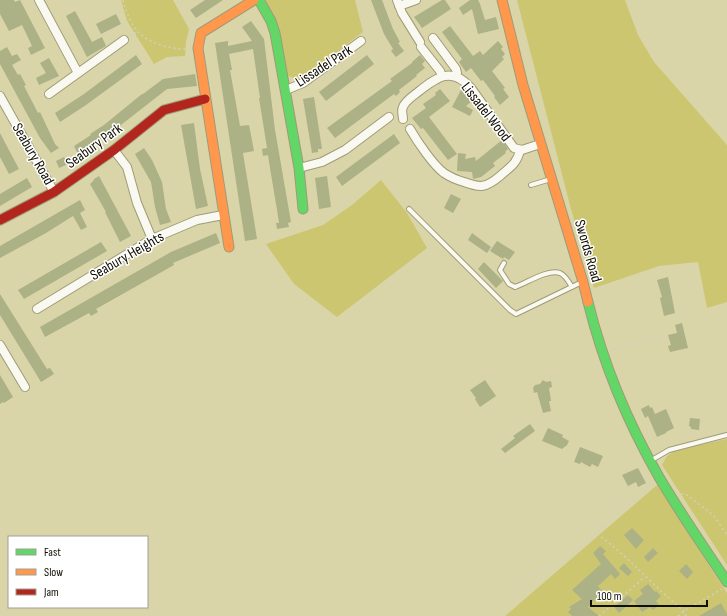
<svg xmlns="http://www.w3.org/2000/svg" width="727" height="616" font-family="'Sofia Sans Condensed',sans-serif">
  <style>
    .green { fill: #cdc670 }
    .building { fill: #acb186 }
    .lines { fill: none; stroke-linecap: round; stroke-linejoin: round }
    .lane-casing { stroke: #9f9b77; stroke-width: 6 }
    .street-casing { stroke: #9f9b77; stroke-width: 10 }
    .fast-casing { stroke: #9f9b77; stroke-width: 11 }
    .slow-casing { stroke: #9f9b77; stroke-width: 11 }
    .jam-casing { stroke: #9f9b77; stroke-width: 11 }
    .path { stroke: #d1d0c2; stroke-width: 1.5; stroke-dasharray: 2 3; stroke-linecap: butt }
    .lane { stroke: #f9f9f2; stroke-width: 4 }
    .street { stroke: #f9f9f2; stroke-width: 8 }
    .fast { stroke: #63d668; stroke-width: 9 }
    .slow { stroke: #ff974d; stroke-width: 9 }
    .jam { stroke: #b3261e; stroke-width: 9 }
    .labels { text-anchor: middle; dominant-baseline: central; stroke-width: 3; stroke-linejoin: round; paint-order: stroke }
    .street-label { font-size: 15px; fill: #110e00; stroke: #fff }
  </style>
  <rect width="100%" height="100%" fill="#d9d5a8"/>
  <path class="green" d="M121 0H173L189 29 186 42 185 56 167 57 154 64 127 21Z
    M266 0H355L363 32 299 81 287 75 265 3Z
    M517 0H625L638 35 654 62 727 145V302L707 308 698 262 659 266 594 288 571 209Z
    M381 180 407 213 427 248 337 317 294 284 266 244 323 225 352 205Z
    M727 439V565L662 465 667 456 676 450Z
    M657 485 727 593V616H505Z"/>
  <path class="building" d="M0 0H14L15 2 20 0 45 48 31 55 28 48 32 46 22 25 9 31 0 14Z
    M205 0H223L196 18 190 10Z
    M371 0H382L393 29 400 42 398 43 404 51 396 57 391 51 393 49 384 34Z
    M442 0H445L451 9 422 28 414 17Z
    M470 0H478L480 4 485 20 496 17 499 29 478 34 472 9 463 15 459 8Z
    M75 11 92 42 102 37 106 46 87 57 66 16Z
    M116 14 121 24 101 34 96 24Z
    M251 21 264 39 275 130 291 222 288 223 289 227 277 229 276 223H279L277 210 269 162 268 155 263 156 262 149 267 148 259 98H260L253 49 229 54 232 70H230L240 126 249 125 254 151 243 153 257 239 245 241 215 43 228 41V46L252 41 242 27Z
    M450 26 473 56 480 51 483 55 498 41 503 47 501 49 505 54 502 57 504 59 492 71 505 88 503 89 509 97 500 105 494 97 495 96 483 80 481 81 471 68 466 72 459 62 462 59 442 32Z
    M7 47 12 56 17 54 21 60 12 65 18 75 20 74 26 85 24 86 38 113 40 112 55 144 59 148 51 153 40 138 0 64V51Z
    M136 55 142 64 86 105 60 122 55 113 84 94Z
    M367 55 374 64 326 101 319 92Z
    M420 55 425 61 422 64 425 68 416 75 417 76 399 90 400 92 396 96 394 94 335 138 327 128 392 81 390 79 412 63V62Z
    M49 58 59 76 39 85 36 78 46 73 40 63Z
    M195 74 197 86 167 89 112 132H111L93 145 94 146 79 156 74 146 91 135 90 134 104 125 142 94H143L163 79Z
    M462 88 473 100 466 106 473 110 470 116 452 107Z
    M440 89 450 101 429 117 457 154 448 160 423 128 421 129 412 118 426 108 423 104 436 95 435 93Z
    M314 97 322 149H318V152L312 153 303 99Z
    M194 123 200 169 208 206 196 209 181 125Z
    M0 133 19 169 9 174 0 157Z
    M394 134 400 143 342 186 336 177Z
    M502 140 508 149 505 152 506 153 493 163 495 166 481 177 473 179 472 172 457 171 458 153 466 154 465 159 475 157 476 161Z
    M144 148 152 160 162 182 166 209 171 222 160 225 155 207 151 182 135 154Z
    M64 157 68 164 59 168 56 161Z
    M99 176 131 236 120 242 105 212H106L90 184 94 180V179Z
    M327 176 331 207 319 209 315 178Z
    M27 178 32 187 0 206V194Z
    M451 194 461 199 453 213 444 208Z
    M80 200 85 210 80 213 87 227 81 230 73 216 46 233 0 258V246Z
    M216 233 220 243 173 263 174 265 96 309 98 312 91 316 89 313 45 337 40 327 171 252Z
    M472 233 491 247 487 253 468 240Z
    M497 241 515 252 509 260 504 257 503 259 490 251Z
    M101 242 107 251 24 299 18 290Z
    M484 262 503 281 496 288 478 269Z
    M668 277 675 313 664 316 660 298 662 297 657 280Z
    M0 294 47 369 50 368 54 374 41 382 0 315Z
    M682 323 688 348 670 352 668 346 671 345 668 335 677 333 675 325Z
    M0 375 13 397 4 403 3 402 0 404Z
    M485 380 496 396 480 407 475 399 476 398 470 390Z
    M543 380 546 382 551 381 552 387 549 388 551 401H549L551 411 543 413 537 392 534 393 533 388 535 385 540 384Z
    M649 405 650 408 652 407 655 414 666 409 674 428 666 432V433L657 437 648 416 645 418 641 409Z
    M690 418 700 419 699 430 691 429V427L689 426Z
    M530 424 535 431 505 453 501 449 515 438 513 436Z
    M548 428 563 435 562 437 569 441 567 445 562 449 542 441Z
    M580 447 603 456 598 467 592 464 590 467 581 462 580 464 574 462Z
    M638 468 646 483 638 487 636 482 628 486 622 475Z
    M632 528 644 540 636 549 624 535Z
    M600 546 606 551 603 554 620 574 615 579 611 574 598 586 602 591 588 607 599 616H572L568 612 571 609 569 607 582 599 572 590 601 564 593 553Z
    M653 548 658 553 648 562 644 557Z
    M624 563 632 572 628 576 619 568Z
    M686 564 693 572 687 579 679 571Z
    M648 584 655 592 656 591 661 596 656 601 659 605 653 610 650 607 642 612 634 601 643 594 640 590Z
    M628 595 633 600 619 613 614 607Z
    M721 603 727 614V616H699Z"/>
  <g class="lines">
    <defs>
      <path id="lane" d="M531 185 551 179
        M409 209 510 310 516 314 582 282
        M504 263 500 270 509 284 515 287C527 283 547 269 560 273 565 275 569 282 572 287
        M650 461 669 450 727 435"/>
      <path id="street" d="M39 0 78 73
        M397 0 402 13 420 42
        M399 6 416 0
        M433 38 456 69 457 73 456 77
        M421 47 440 71 442 76
        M286 90 303 83 361 41
        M49 94 124 40
        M0 96 54 192
        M403 119C403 115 401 111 403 107 405 101 413 96 418 92 437 77 452 66 471 88L514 148 522 150 540 144
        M410 129C417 141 433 165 444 173 450 177 457 180 464 182 480 188 486 188 500 176 510 167 517 164 520 150
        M114 150 127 167 137 203 152 239
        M299 168 322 162 345 150 389 117
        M37 309 152 239 197 220 223 215
        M0 345 25 387"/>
      <path id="fast" d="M259 0 271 21 275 33 299 168 303 209
        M588 302C603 363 628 423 659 477 680 513 704 547 727 582"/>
      <path id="slow" d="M502 0 523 85 583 282 588 302
        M229 247 198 48 201 33 254 0"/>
      <path id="jam" d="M0 220 54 192 114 150 164 110 205 99"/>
    </defs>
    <use href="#lane" class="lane-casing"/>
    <use href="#street" class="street-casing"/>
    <use href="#fast" class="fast-casing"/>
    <use href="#slow" class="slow-casing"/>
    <use href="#jam" class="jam-casing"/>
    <path class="path" d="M123 0C130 25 138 39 164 46 173 48 181 50 189 49
      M130 36 137 32
      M613 350 655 336 662 340 666 345
      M681 494H684L687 495 714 516 727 535
      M601 537C631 559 655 588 684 611L686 616
      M523 577 562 564 652 484
      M599 616 645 577
      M678 616 684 611 722 589"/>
    <use href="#lane" class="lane"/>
    <use href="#street" class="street"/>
    <use href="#fast" class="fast"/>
    <use href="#slow" class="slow"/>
    <use href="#jam" class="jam"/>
  </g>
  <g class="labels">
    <g class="street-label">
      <text transform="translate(324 66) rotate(-33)">Lissadel Park</text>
      <text transform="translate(486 112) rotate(52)">Lissadel Wood</text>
      <text transform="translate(94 146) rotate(-36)">Seabury Park</text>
      <text transform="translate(33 154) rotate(60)">Seabury Road</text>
      <text transform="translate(588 251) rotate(74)">Swords Road</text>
      <text transform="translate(127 256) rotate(-30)">Seabury Heights</text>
    </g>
  </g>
  <rect x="8" y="536" width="140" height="72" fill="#ffffff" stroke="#a09f99"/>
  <rect x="16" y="549" width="20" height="6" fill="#63d668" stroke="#a09f99"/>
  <text x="44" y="556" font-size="12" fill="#110e00">Fast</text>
  <rect x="16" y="569" width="20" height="6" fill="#ff974d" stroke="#a09f99"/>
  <text x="44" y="576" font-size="12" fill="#110e00">Slow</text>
  <rect x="16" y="589" width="20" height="6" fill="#b3261e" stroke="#a09f99"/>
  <text x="44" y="596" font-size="12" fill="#110e00">Jam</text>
  <path d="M591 600v6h116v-6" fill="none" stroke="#110e00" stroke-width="2"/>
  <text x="597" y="600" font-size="12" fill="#110e00" stroke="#ffffff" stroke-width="3" paint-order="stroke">100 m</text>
</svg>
